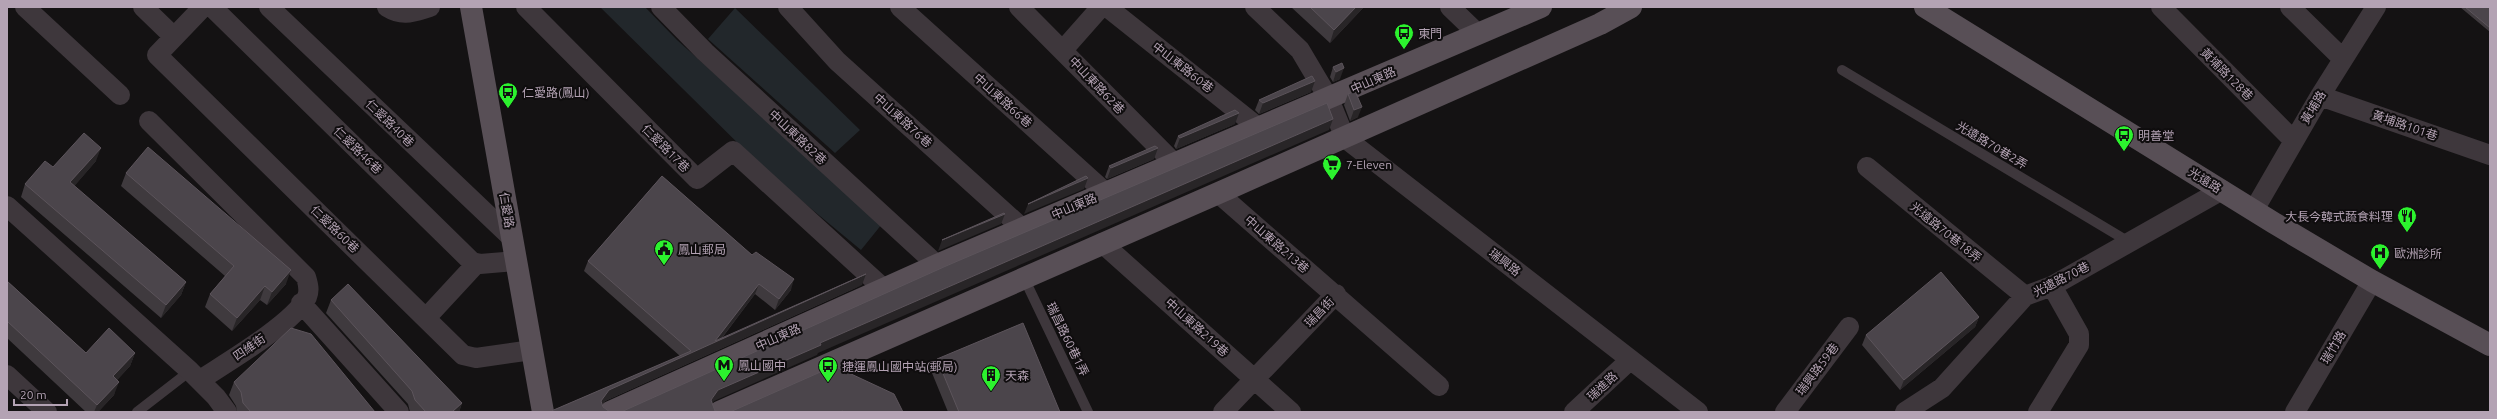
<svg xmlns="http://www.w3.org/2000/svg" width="2497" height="419" font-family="Ubuntu,'Noto Sans TC',sans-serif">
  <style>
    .green { fill: #22272b }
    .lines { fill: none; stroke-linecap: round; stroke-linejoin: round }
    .lane { stroke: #3e373c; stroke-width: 10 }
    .street { stroke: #3e373c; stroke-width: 20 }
    .primary { stroke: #584f56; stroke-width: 22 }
    .wall { fill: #3f3a3e }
    .shaded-wall { fill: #282527 }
    .building { fill: #4b454b; stroke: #5c545b }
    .labels { text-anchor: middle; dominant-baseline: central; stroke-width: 4; stroke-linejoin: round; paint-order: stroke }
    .poi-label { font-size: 12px; fill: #b4a3b4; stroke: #0f0d0e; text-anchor: start }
    .street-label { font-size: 12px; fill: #b4a3b4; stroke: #0f0d0e }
  </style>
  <rect width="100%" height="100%" fill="#141213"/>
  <path class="green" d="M600 7H645L677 40 882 224 861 250 768 173Z
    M735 8 860 130 835 153 708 39Z"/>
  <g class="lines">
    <path class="lane" d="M1842 70 2129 242
      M1024 278 1088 412
      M137 412 190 371"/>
    <path class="street" d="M25 7 120 95
      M143 7 174 37
      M203 7 157 55 463 355 476 358 532 350
      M212 7 472 262 480 264 516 261
      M269 7 512 238
      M387 7C403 17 413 12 430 7
      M526 7 697 179 733 151 884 289
      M661 7 705 52 937 265
      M788 7 837 61 1022 228
      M900 7 1106 193
      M1019 7 1175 164
      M1107 7 1259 128
      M1255 7 1300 50 1329 99 1345 138 1698 412
      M1450 7 1478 34
      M2161 7 2294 141
      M2290 7 2343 59
      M1063 50 1101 7
      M2320 96 2490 155
      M149 121 306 277C308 284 310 290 307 297 294 323 226 363 200 380
      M1867 167 2025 296
      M1218 193 1439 386
      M7 206 190 371 216 397 227 412
      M2254 210 2320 96 2376 7
      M1102 243 1291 412
      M301 303 399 412
      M426 318 476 264
      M7 375 47 412
      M1223 412 1336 294
      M1574 412 1630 360
      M1785 412 1849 327
      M1905 412 1942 388 2025 296 2052 286 2222 190
      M2038 412 2079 345V334L2052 286
      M2295 412 2372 281"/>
    <path class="primary" d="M471 7 543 412
      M1925 7 2274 223 2372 281 2490 345
      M610 412 937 265 1541 7
      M719 412C1013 283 1307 155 1600 24L1631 7"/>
  </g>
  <path class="wall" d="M1291 7H1364L1330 43Z
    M2460 7H2490V32Z
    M1333 67 1340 79 1333 82 1330 77Z
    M1311 92 1259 114 1255 110 1259 100Z
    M1348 94 1358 117 1350 121 1344 105Z
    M1235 124 1176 149 1174 146 1178 136Z
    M1154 159 1107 179 1105 177 1109 166Z
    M96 161 74 186 186 282 181 295 161 318 21 197 25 184 53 167Z
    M126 173 286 284 267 305 260 300 232 331 205 307 210 294 225 276 121 186Z
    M662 176 791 290 775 310 755 294 722 338 862 285 605 401 602 404 603 407 549 412 680 356 584 271 588 261Z
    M7 281 86 353H135L130 366 117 380 114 395 98 412H86L7 338Z
    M331 300 462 403 459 412H410L408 404 326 313Z
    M1979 317 1975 327 1900 390 1862 345 1866 335Z
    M937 359 1060 412H948L932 373Z
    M234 382 375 412H237L236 406 229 395Z"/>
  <path class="shaded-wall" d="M1356 7H1364L1330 43 1334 30Z
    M1344 68 1340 79 1333 82 1336 72Z
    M1315 81 1311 92 1259 114 1263 103Z
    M1362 107 1358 117 1350 121 1354 110Z
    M1239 113 1235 124 1176 149 1180 138Z
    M1333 119 1329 130 818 353 817 355 714 401 707 410 711 400 718 390 820 343Z
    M101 148 96 161 66 196 70 182Z
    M1158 148 1154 159 1107 179 1111 168Z
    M1088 178 1084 189 1024 214 1028 204Z
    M1005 214 1001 224 938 251 942 240Z
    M291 270 286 284 267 305 272 292Z
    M866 274 862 285 605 401 598 411 601 401 609 390 715 341 759 284 755 294 720 340Z
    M794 279 791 290 775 310 779 299Z
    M186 282 181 295 161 318 166 305Z
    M265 286 260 300 232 331 237 318Z
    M1979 317 1975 327 1900 390 1904 380Z
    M135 353 130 366 108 390 113 376Z
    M119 382 114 395 98 412H94L97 405Z
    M462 403 459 412H452Z"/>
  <path class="building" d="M1310 7H1356L1334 30Z
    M2465 7H2490V28Z
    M1342 63 1344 68 1336 72 1333 67Z
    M1312 76 1315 81 1263 103 1259 100Z
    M1355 91 1362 107 1354 110 1348 94Z
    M1327 103 1333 119 820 343 821 345 718 390 711 400 715 411 721 412H621L946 266Z
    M1235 110 1239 113 1180 138 1178 136Z
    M84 133 101 148 70 182 186 282 166 305 25 184 45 161 53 167Z
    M1155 146 1158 148 1111 168 1109 166Z
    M148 147 291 270 272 292 265 286 237 318 210 294 234 266 126 173Z
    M662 176 752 255 756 252 794 279 779 299 759 284 715 341 866 274 609 390 601 401 603 407 610 412H549L691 351 588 261Z
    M1086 176 1088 178 1028 204Z
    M1004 213 1005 214 942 240Z
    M1941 272 1979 317 1904 380 1866 335Z
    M7 281 86 353 109 328 135 353 113 376 119 382 97 405 7 321Z
    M348 284 462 403 452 412H426L415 400 412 391 331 300Z
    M1023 323 1060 412H959L937 359Z
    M291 328 311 334 375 412H251L243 403 241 392 234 382Z
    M834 366 894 394 903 412H844L843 411 839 412H730Z"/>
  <defs>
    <symbol id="bus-pin" viewBox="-11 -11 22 30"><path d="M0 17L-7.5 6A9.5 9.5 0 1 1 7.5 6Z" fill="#2cf22e" stroke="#0f0d0e"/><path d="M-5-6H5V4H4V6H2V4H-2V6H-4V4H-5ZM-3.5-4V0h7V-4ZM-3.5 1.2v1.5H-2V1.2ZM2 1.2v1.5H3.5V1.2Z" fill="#111"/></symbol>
    <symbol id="supermarket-pin" viewBox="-11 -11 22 30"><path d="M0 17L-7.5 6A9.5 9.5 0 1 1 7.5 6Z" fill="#2cf22e" stroke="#0f0d0e"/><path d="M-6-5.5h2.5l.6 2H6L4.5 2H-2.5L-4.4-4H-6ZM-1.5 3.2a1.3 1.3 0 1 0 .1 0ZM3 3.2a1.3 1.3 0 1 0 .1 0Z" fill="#111"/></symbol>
    <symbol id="restaurant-pin" viewBox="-11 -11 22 30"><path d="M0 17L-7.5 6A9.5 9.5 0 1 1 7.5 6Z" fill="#2cf22e" stroke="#0f0d0e"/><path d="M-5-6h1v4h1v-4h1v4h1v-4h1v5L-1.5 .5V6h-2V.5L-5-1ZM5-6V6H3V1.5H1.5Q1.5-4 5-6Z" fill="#111"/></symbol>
    <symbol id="civic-pin" viewBox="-11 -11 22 30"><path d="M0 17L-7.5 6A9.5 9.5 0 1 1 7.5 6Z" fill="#2cf22e" stroke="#0f0d0e"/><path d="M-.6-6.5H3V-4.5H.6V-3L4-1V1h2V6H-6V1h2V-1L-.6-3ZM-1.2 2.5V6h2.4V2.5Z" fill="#111"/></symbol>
    <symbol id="hospital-pin" viewBox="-11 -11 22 30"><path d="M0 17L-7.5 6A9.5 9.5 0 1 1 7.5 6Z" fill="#2cf22e" stroke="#0f0d0e"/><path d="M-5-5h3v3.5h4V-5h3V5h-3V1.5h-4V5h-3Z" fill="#111"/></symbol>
    <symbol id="metro-pin" viewBox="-11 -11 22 30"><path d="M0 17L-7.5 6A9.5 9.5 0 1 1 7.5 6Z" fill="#2cf22e" stroke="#0f0d0e"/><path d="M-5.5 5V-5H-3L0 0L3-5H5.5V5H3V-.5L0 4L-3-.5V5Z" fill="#111"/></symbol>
    <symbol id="building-pin" viewBox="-11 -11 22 30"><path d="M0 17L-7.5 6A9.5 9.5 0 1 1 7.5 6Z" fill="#2cf22e" stroke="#0f0d0e"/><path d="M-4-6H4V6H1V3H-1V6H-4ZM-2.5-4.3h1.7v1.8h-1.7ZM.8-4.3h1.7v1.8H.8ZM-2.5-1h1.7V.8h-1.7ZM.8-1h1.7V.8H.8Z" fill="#111"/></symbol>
  </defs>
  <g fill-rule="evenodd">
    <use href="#bus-pin" x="1393" y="22" width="22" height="30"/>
    <use href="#bus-pin" x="497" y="81" width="22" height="30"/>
    <use href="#bus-pin" x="2113" y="124" width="22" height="30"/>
    <use href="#supermarket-pin" x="1321" y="153" width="22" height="30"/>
    <use href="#restaurant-pin" x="2396" y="205" width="22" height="30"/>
    <use href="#civic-pin" x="653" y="238" width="22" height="30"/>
    <use href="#hospital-pin" x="2369" y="242" width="22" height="30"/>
    <use href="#metro-pin" x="713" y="354" width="22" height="30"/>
    <use href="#bus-pin" x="817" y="355" width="22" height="30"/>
    <use href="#building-pin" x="980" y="364" width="22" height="30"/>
  </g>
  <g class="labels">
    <g class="poi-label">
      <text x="1418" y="33">東門</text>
      <text x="522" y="92">仁愛路(鳳山)</text>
      <text x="2138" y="135">明善堂</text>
      <text x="1346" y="164">7-Eleven</text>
      <text x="2393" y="216" text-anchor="end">大長今韓式蔬食料理</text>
      <text x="678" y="249">鳳山郵局</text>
      <text x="2394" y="253">歐洲診所</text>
      <text x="738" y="365">鳳山國中</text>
      <text x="842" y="366">捷運鳳山國中站(郵局)</text>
      <text x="1005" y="375">天森</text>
    </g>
    <g class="street-label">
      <text transform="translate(1183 67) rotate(38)">中山東路60巷</text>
      <text transform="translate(2227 74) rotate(45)">黃埔路128巷</text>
      <text transform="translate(1373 80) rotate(-24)">中山東路</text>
      <text transform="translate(1097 85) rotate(46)">中山東路62巷</text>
      <text transform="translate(1003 100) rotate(42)">中山東路66巷</text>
      <text transform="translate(2313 107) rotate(-59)">黃埔路</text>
      <text transform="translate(903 120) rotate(42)">中山東路76巷</text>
      <text transform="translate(390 123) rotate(44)">仁愛路40巷</text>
      <text transform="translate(2405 125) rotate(19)">黃埔路101巷</text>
      <text transform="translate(798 137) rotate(43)">中山東路82巷</text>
      <text transform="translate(1992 145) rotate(31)">光遠路70巷2弄</text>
      <text transform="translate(666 148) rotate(45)">仁愛路17巷</text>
      <text transform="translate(358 150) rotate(44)">仁愛路46巷</text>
      <text transform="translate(2205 180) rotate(32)">光遠路</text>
      <text transform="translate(1074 206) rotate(-23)">中山東路</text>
      <text transform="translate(507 210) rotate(80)">仁愛路</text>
      <text transform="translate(335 229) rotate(44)">仁愛路60巷</text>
      <text transform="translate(1946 232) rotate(39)">光遠路70巷18弄</text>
      <text transform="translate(1277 244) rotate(41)">中山東路213巷</text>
      <text transform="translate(1505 262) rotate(38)">瑞興路</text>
      <text transform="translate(2061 279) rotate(-27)">光遠路70巷</text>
      <text transform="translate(1319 312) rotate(-46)">瑞昌街</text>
      <text transform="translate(1197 327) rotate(42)">中山東路219巷</text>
      <text transform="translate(778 337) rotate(-24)">中山東路</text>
      <text transform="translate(1068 339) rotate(64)">瑞昌路60巷1弄</text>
      <text transform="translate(249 347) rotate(-35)">四維街</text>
      <text transform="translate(2333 347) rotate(-59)">瑞竹路</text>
      <text transform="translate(1817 369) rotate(-53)">瑞興路59巷</text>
      <text transform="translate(1602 386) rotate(-43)">瑞進路</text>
    </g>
  </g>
  <rect width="2497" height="419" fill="none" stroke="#b4a3b4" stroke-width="16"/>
  <path d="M14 399v6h53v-6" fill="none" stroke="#b4a3b4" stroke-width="2"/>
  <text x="20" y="399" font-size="12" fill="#b4a3b4" stroke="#0f0d0e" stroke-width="3" paint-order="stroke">20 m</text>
</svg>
